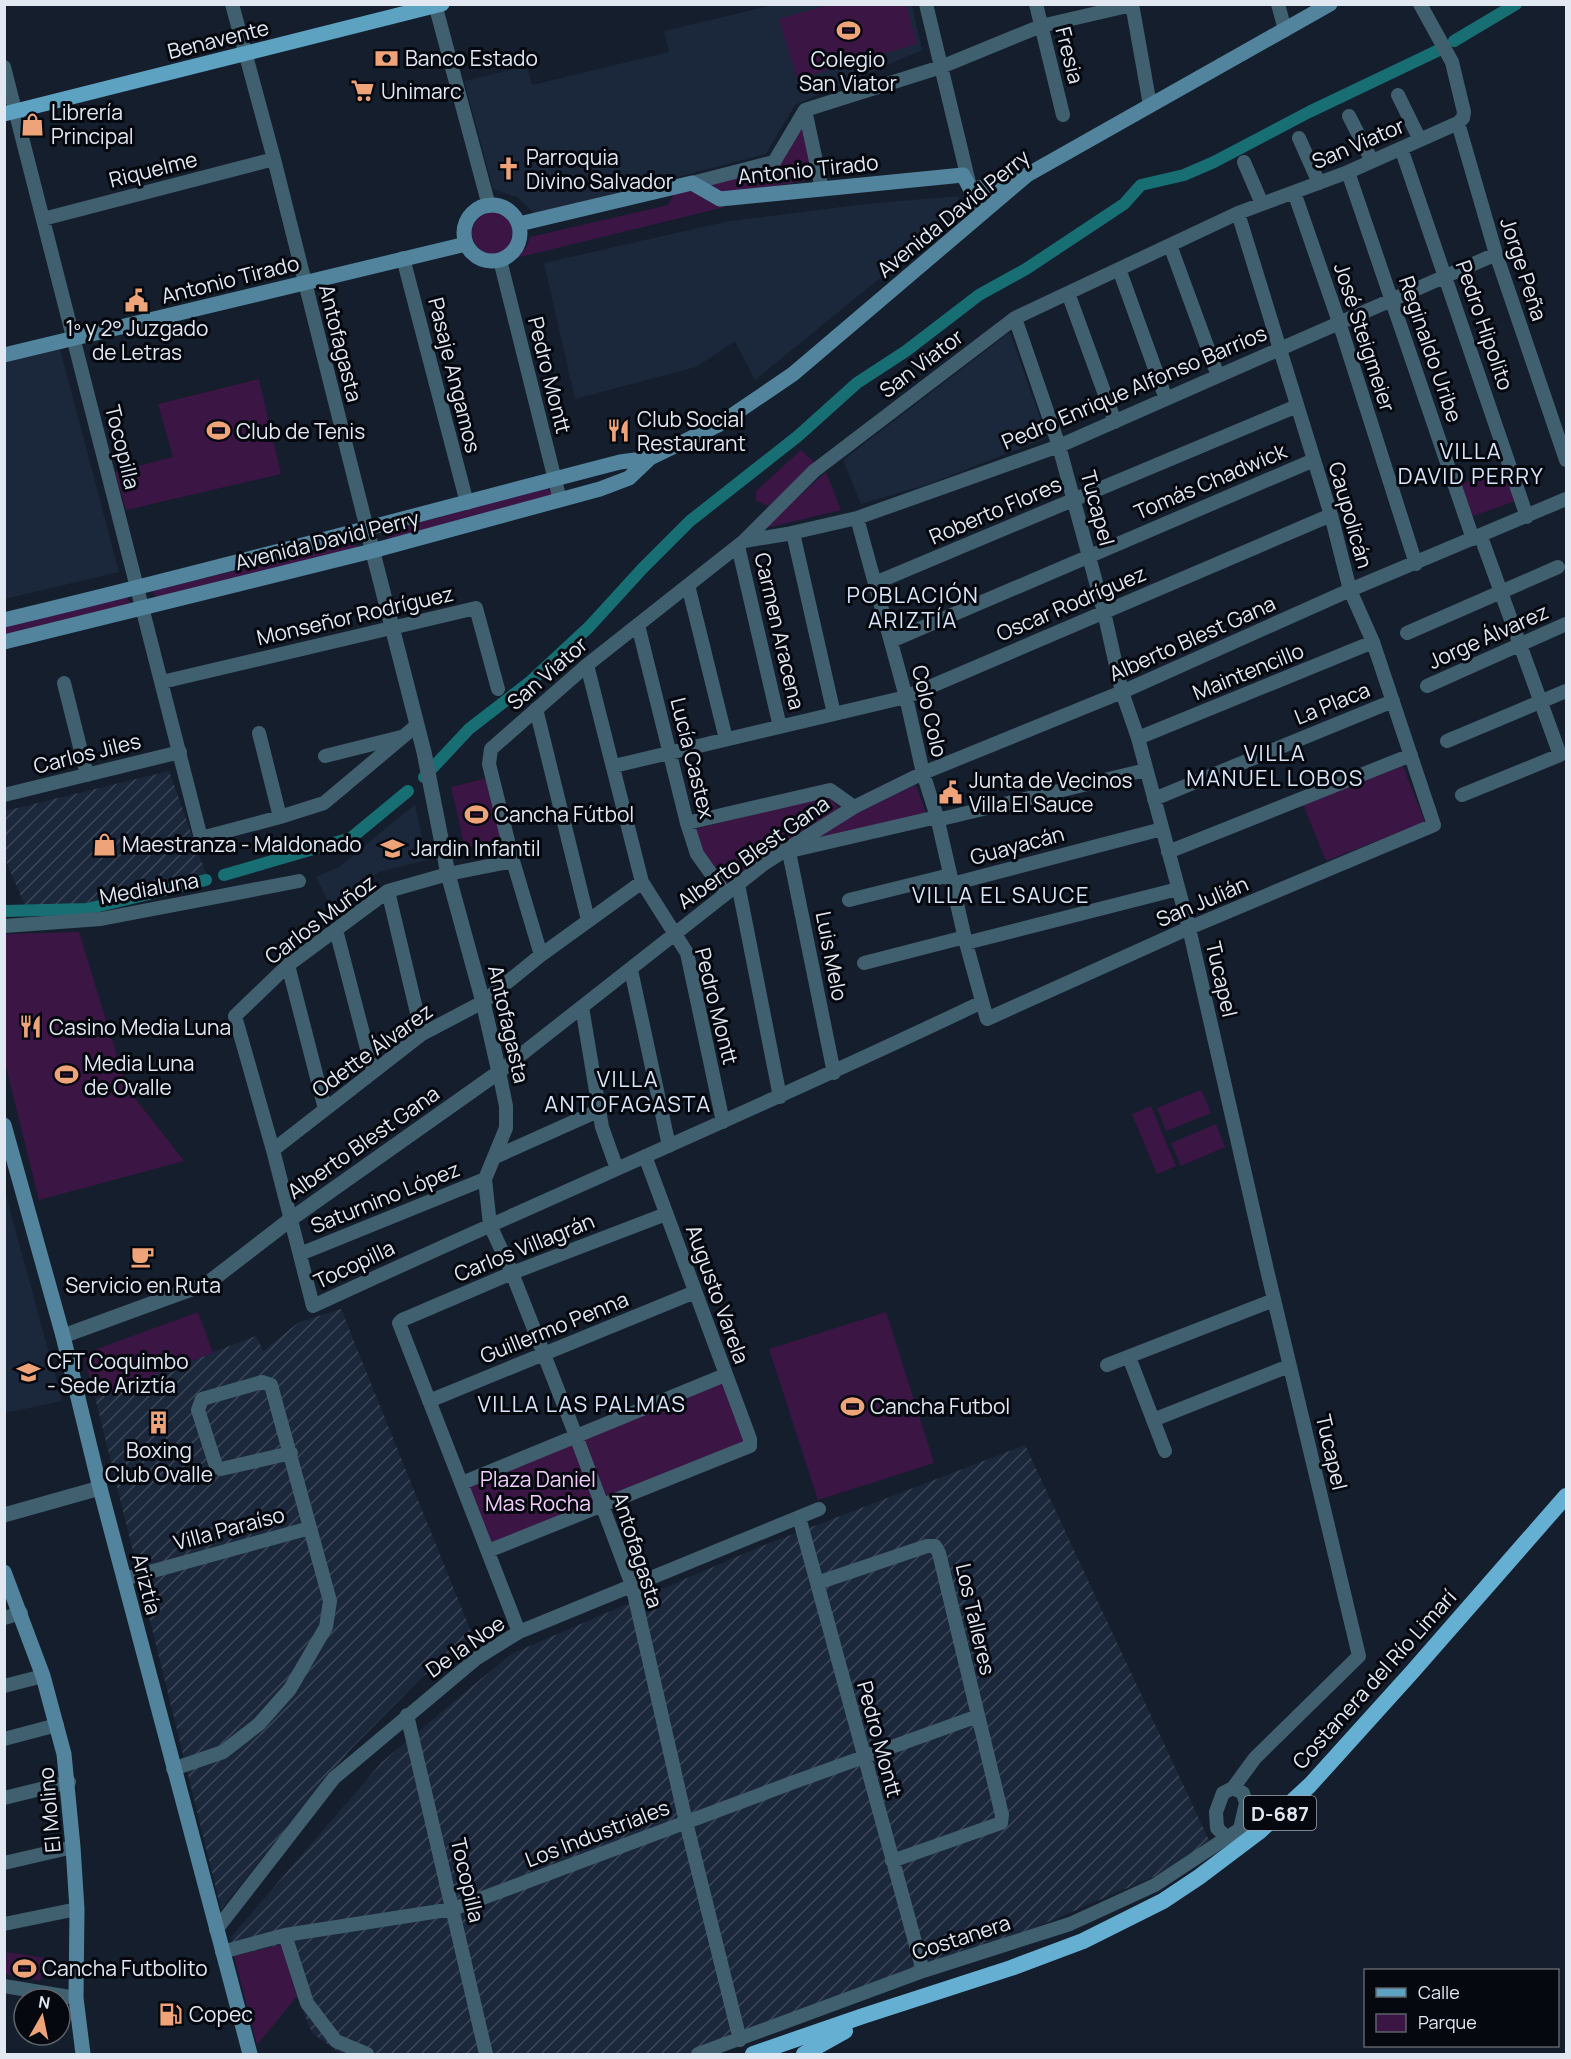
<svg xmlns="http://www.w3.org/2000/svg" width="1571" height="2059" font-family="Manrope,sans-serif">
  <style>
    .built { fill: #1b273a }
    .industrial { fill: url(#industrial-furrows) }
    .green { fill: #3b1544 }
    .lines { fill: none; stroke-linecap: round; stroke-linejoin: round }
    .canal { stroke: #176f73; stroke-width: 12 }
    .minor { stroke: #40606f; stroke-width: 14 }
    .tertiary { stroke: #40606f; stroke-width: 15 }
    .secondary { stroke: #52859d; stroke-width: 15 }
    .primary { stroke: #5ea2c1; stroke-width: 15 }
    .trunk { stroke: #64afd2; stroke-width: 16 }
    .labels { text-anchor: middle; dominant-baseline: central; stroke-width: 6; stroke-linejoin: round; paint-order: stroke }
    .shield { fill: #05080e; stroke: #a0a5ae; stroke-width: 1.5 }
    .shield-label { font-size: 20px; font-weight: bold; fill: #e2e8f2 }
    .street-label { font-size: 21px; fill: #e2e8f2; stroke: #05080e }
    .poi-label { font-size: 21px; fill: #e2e8f2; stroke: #05080e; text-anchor: start }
    .park-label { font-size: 21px; fill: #f3ccfc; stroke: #05080e }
    .neighbourhood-label { font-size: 22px; letter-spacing: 1.5px; fill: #d9e5f8; stroke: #05080e }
  </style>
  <defs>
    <pattern id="industrial-furrows" width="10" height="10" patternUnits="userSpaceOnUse" patternTransform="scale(1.5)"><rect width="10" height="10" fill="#1b273a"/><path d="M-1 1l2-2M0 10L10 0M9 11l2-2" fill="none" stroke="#3c4657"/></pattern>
  </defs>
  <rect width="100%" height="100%" fill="#151e2c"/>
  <path class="built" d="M772 5H912L922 50 795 105 766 154 535 214 517 197 493 189 464 81 527 66 532 85 669 52 664 31Z
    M959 196 961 212 755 380 735 341 696 367 575 399 544 263 729 221 865 204Z
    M1010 332 1047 438 926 485 861 504 843 460Z
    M60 349 119 572 5 599 4 361Z
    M415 804 427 860 379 872 331 907 316 877 339 867Z
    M4 1188 62 1401 5 1413H4Z"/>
  <path class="industrial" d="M169 771 206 874 81 905 27 910 5 859V811Z
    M341 1309 476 1644 423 1676 350 1750 221 1909 95 1397 256 1336 263 1351 299 1322Z
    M1025 1445 1214 1851 899 1986 709 2054H341L312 2033 297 1996 281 1945 234 1956 231 1937 382 1762 511 1654 757 1548Z"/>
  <path class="green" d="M828 5H906L917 44 797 79 779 19Z
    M803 121 815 179 724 195 705 184 776 165Z
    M693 191 725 207 516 258 527 246 530 237 668 205 674 194Z
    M472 233a21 21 0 1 1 42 0a21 21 0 1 1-42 0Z
    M259 379 281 474 126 510 115 472 173 457 158 404Z
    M801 450 817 465 768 506 756 501V491Z
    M1507 468 1518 500 1473 516 1461 484Z
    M826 472 841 510 762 529Z
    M546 488 552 492 553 495 388 539 387 531Z
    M355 541 357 548 157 598 152 591Z
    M127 597 130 603 128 606 5 635 4 625Z
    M1403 766 1425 822 1326 861 1303 804Z
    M487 778 502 841 465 849 451 787Z
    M916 785 927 816 808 842 861 811Z
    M828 796 839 808 726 883 703 854 695 829Z
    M79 932 127 1088 184 1161 39 1200 5 1063V934Z
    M1201 1090 1211 1113 1166 1131 1157 1108Z
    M1151 1106 1176 1166 1157 1174 1132 1114Z
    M1216 1124 1225 1147 1181 1166 1171 1143Z
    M198 1312 213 1353 95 1397 83 1354Z
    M886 1312 934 1463 818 1500 769 1349Z
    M724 1378 750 1446 604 1501 579 1438Z
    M574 1440 598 1503 491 1546 467 1485Z
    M281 1945 297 1996 257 2045 234 1956Z
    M7 1952 45 1958 40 1981 5 1974Z"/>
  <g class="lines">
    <path class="canal" d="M1454 41 1516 4
      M424 777 469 729 531 681 589 627 642 569 690 521 798 436 857 383 906 351 979 295 1026 269 1124 204 1141 185 1184 175 1214 162 1309 112 1439 50
      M224 875 351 838 408 791
      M4 911 87 909 206 880"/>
    <path class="minor" d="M232 4 274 159 367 529
      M435 4 489 206
      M926 4 970 187 980 215
      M1036 4 1063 115
      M1132 4 1150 105
      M1278 4 1285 30
      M4 67 201 838 280 817 324 803 417 725
      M1398 95 1420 140
      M805 110 822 189
      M1349 116 1372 161
      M1458 123 1496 254 1566 460
      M1299 138 1319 183
      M1401 148 1527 517
      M1244 162 1262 204
      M1348 172 1473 539
      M692 183 774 162 805 110 941 67 1041 26 1132 5
      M1294 192 1339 322 1416 564
      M43 219 274 159
      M1170 245 1218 376
      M403 258 467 503
      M500 260 560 500
      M1119 269 1166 399
      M1068 293 1115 422
      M1015 318 1059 446 1104 612 1122 692 1138 738 1189 928 1267 1270 1359 1656 1255 1758 1233 1788 1223 1793 1216 1812 1217 1828 1226 1837
      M857 518 906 697 923 773 937 817 966 943 987 1019 1189 928 1434 825 1373 642 1350 590 1331 515 1238 213
      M793 533 834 714
      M744 541 787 534 857 518 1059 446 1496 254
      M738 546 780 727
      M875 583 1297 406
      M688 585 726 739
      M638 625 687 823 697 854 725 893
      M1407 633 1558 567
      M891 641 1314 460
      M587 665 642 882 687 953 723 1122
      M162 682 476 608 498 689
      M64 683 87 775
      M1427 686 1566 624
      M536 709 588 920
      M259 733 280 817
      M1138 738 1373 642
      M1447 741 1566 691
      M325 756 401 737
      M614 766 906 697 1331 515
      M4 795 180 752
      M1462 795 1560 755 1481 537
      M1154 799 1393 701
      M937 820 1146 770
      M687 823 830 790 854 807
      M785 850 789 852 834 1073
      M790 851 937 817
      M1168 852 1411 755
      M513 861 448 874 388 891 288 965 235 1016 273 1150 313 1306C535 1203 761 1108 982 1002
      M738 884 780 1097
      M952 884 1162 829
      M388 891 422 1034
      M849 900 950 875
      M4 926 101 919 299 881
      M336 930 373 1072
      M966 943 1178 889
      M541 955 513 861 489 764 491 749 587 665 744 541 814 471 1015 318 1238 213 1348 172 1458 123 1463 118 1464 112 1452 62 1420 4
      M864 963 965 937
      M288 965 325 1109
      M631 970 669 1146
      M582 1007 602 1127 617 1169
      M273 1150 422 1034 483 1002 541 955 642 882
      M495 1157 600 1110
      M300 1254 485 1179
      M1129 1357 1165 1451
      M1107 1365 1274 1300
      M429 1401 695 1292
      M1153 1420 1289 1366
      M462 1483 725 1375
      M799 1517 923 1971
      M488 1551 750 1446V1439L645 1156
      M124 1579 310 1528
      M817 1583 927 1546H935L939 1553 1002 1815 1001 1823 892 1861
      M4 1618 21 1613
      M519 1632 399 1323 402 1320 512 1273 666 1214
      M4 1686 43 1676
      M407 1715 486 2054
      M4 1739 57 1725
      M173 1769 223 1752 259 1724 290 1689 326 1627 330 1601 271 1385 262 1382 202 1399 198 1410 216 1466 221 1469 291 1453
      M4 1798 69 1782
      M4 1863 73 1847
      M4 1924 77 1909
      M216 1930 334 1778 477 1658 519 1632 819 1509
      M285 1935 307 2003 336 2041 367 2054
      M222 1952 285 1935 453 1909 794 1782 978 1716
      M4 1986 76 1998
      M740 2040 686 1822 632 1585 576 1436 512 1273 490 1225 485 1179 506 1128V1106L499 1072 765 863 854 807 923 773 1122 692 1350 590 1566 499
      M698 2054 923 1971 1070 1924 1155 1885 1240 1829 1246 1803 1243 1793 1233 1788"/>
    <path class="tertiary" d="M63 1336 208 1283 291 1219 499 1072 483 1002 448 874 424 752 367 529
      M4 1515 100 1488"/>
    <path class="secondary" d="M464 233a28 28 0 1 1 56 0a28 28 0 1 1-56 0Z
      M519 224 692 183 720 199 963 175 971 190 1020 177
      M4 355 466 244
      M4 620C211 571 415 515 620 462L650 458
      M4 642 372 551 600 489 629 478 650 458 718 425 793 374 1027 175 1330 4
      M4 1125 63 1336 100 1488 250 2054
      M4 1572 43 1676 64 1754 73 1847 77 1909 76 1998 83 2054"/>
    <path class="primary" d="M4 114 442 4"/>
    <path class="trunk" d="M753 2054 863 2016 1011 1968 1083 1941 1163 1901 1199 1877 1260 1831 1310 1785 1413 1671 1566 1496
      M804 2054 845 2031"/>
  </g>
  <defs>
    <symbol id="stadium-bare" viewBox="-9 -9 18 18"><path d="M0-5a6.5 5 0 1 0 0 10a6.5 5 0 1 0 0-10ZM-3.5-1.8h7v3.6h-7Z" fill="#efa378" stroke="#05080e" stroke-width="2.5" paint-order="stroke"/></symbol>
    <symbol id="bank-bare" viewBox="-9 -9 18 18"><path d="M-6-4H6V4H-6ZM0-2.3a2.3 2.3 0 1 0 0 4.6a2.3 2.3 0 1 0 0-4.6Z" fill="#efa378" stroke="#05080e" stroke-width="2.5" paint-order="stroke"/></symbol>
    <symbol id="supermarket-bare" viewBox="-9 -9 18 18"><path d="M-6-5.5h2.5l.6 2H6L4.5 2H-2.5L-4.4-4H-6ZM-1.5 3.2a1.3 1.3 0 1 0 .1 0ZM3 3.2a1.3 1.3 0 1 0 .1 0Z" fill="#efa378" stroke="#05080e" stroke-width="2.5" paint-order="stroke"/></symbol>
    <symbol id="shop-bare" viewBox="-9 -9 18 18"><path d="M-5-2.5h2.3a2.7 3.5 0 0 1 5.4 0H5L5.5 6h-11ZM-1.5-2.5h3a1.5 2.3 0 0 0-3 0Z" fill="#efa378" stroke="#05080e" stroke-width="2.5" paint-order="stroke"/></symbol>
    <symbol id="church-bare" viewBox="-9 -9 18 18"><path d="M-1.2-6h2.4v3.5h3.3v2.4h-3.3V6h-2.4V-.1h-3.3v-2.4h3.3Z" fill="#efa378" stroke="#05080e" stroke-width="2.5" paint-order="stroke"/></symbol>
    <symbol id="civic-bare" viewBox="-9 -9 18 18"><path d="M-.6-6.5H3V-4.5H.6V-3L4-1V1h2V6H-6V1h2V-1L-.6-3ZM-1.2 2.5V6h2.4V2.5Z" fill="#efa378" stroke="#05080e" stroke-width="2.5" paint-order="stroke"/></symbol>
    <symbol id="restaurant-bare" viewBox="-9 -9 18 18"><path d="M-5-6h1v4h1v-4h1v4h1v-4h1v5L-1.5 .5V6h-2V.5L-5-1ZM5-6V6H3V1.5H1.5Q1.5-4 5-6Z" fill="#efa378" stroke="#05080e" stroke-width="2.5" paint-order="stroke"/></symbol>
    <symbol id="school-bare" viewBox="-9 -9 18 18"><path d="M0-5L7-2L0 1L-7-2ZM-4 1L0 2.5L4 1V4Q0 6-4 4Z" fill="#efa378" stroke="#05080e" stroke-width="2.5" paint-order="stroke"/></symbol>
    <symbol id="cafe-bare" viewBox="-9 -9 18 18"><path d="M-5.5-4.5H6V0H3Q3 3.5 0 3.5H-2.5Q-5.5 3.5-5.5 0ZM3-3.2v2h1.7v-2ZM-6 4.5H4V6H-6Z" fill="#efa378" stroke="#05080e" stroke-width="2.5" paint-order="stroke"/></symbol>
    <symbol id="university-bare" viewBox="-9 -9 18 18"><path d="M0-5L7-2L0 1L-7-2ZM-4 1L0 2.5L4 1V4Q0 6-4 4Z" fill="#efa378" stroke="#05080e" stroke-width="2.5" paint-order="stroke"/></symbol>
    <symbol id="building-bare" viewBox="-9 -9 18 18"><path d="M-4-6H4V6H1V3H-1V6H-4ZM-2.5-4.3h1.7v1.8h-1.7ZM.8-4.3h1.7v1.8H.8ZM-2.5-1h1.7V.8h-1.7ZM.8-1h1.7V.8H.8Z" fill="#efa378" stroke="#05080e" stroke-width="2.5" paint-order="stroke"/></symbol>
    <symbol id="fuel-bare" viewBox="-9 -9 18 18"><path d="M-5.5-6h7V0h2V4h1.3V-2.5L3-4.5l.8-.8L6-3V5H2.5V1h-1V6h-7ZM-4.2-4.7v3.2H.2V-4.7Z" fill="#efa378" stroke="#05080e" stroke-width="2.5" paint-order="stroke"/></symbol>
  </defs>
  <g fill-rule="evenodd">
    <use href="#stadium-bare" x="832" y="14" width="33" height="33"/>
    <use href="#bank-bare" x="370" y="42" width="33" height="33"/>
    <use href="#supermarket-bare" x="346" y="74" width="33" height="33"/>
    <use href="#shop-bare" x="16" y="108" width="33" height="33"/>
    <use href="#church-bare" x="492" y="152" width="33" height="33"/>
    <use href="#civic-bare" x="120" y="284" width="33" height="33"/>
    <use href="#stadium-bare" x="202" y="414" width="33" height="33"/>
    <use href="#restaurant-bare" x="602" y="414" width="33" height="33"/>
    <use href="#civic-bare" x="934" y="776" width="33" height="33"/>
    <use href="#stadium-bare" x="460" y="798" width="33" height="33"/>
    <use href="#shop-bare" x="88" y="828" width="33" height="33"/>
    <use href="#school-bare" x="376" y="832" width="33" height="33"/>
    <use href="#restaurant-bare" x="14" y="1010" width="33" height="33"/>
    <use href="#stadium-bare" x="50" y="1058" width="33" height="33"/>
    <use href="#cafe-bare" x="126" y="1240" width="33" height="33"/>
    <use href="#university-bare" x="12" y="1356" width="33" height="33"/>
    <use href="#stadium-bare" x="836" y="1390" width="33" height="33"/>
    <use href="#building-bare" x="142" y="1406" width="33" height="33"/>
    <use href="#stadium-bare" x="8" y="1952" width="33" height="33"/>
    <use href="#fuel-bare" x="154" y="1998" width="33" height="33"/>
  </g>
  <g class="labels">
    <rect class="shield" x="1244" y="1796" width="72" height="34" rx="4.5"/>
    <g class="shield-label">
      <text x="1280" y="1813">D-687</text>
    </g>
    <g class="street-label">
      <text transform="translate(218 39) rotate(-14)">Benavente</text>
      <text transform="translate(1070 55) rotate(76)">Fresia</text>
      <text transform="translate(1358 143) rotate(-23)">San Viator</text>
      <text transform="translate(153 169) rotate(-14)">Riquelme</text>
      <text transform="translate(808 169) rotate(-6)">Antonio Tirado</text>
      <text transform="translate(953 213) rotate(-39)">Avenida David Perry</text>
      <text transform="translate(1524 269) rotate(72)">Jorge Peña</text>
      <text transform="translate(230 279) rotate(-14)">Antonio Tirado</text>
      <text transform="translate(1485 325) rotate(71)">Pedro Hipolito</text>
      <text transform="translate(1365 337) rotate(72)">José Steigmeier</text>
      <text transform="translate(341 343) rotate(76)">Antofagasta</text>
      <text transform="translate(1431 349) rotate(71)">Reginaldo Uribe</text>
      <text transform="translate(921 363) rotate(-37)">San Viator</text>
      <text transform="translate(455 375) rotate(76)">Pasaje Angamos</text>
      <text transform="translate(550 375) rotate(76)">Pedro Montt</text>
      <text transform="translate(1134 387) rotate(-23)">Pedro Enrique Alfonso Barrios</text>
      <text transform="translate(123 447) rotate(76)">Tocopilla</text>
      <text transform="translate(1210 481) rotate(-23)">Tomás Chadwick</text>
      <text transform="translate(1098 508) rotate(75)">Tucapel</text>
      <text transform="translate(995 510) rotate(-23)">Roberto Flores</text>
      <text transform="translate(1351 515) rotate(74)">Caupolicán</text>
      <text transform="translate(327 540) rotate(-14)">Avenida David Perry</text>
      <text transform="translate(1071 603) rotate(-23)">Oscar Rodríguez</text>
      <text transform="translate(355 615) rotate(-13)">Monseñor Rodríguez</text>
      <text transform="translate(780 631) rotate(77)">Carmen Aracena</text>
      <text transform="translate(1488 636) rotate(-24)">Jorge Álvarez</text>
      <text transform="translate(1192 638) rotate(-24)">Alberto Blest Gana</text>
      <text transform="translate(1248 671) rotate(-22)">Maintencillo</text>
      <text transform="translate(547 673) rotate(-41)">San Viator</text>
      <text transform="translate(1332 703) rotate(-22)">La Placa</text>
      <text transform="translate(930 711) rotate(77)">Colo Colo</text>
      <text transform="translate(87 753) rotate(-14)">Carlos Jiles</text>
      <text transform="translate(693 758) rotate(76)">Lucía Castex</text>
      <text transform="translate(1017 845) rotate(-15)">Guayacán</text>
      <text transform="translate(753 852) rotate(-35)">Alberto Blest Gana</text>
      <text transform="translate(149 888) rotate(-10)">Medialuna</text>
      <text transform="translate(1202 901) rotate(-23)">San Julián</text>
      <text transform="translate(320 919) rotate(-37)">Carlos Muñoz</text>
      <text transform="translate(832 956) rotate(79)">Luis Melo</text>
      <text transform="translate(1222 979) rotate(77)">Tucapel</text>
      <text transform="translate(717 1006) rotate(76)">Pedro Montt</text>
      <text transform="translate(509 1024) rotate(77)">Antofagasta</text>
      <text transform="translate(372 1050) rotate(-36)">Odette Álvarez</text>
      <text transform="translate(363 1142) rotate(-35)">Alberto Blest Gana</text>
      <text transform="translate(385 1197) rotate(-22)">Saturnino López</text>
      <text transform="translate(524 1247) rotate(-22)">Carlos Villagrán</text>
      <text transform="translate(354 1264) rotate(-25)">Tocopilla</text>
      <text transform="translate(718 1294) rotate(70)">Augusto Varela</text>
      <text transform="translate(554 1327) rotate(-22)">Guillermo Penna</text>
      <text transform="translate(1332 1452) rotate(77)">Tucapel</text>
      <text transform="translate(229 1528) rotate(-15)">Villa Paraíso</text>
      <text transform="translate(638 1550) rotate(72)">Antofagasta</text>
      <text transform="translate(147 1584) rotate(76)">Ariztía</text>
      <text transform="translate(976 1619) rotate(77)">Los Talleres</text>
      <text transform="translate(465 1646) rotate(-35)">De la Noe</text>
      <text transform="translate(1374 1679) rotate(-48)">Costanera del Río Limarí</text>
      <text transform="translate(880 1739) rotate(75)">Pedro Montt</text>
      <text transform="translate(49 1810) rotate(-95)">El Molino</text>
      <text transform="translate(597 1833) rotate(-21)">Los Industriales</text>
      <text transform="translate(468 1880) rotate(77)">Tocopilla</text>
      <text transform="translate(961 1937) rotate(-18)">Costanera</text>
    </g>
    <g class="poi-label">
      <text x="405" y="58">Banco Estado</text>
      <text x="848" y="59" text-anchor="middle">Colegio<tspan x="848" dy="24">San Viator</tspan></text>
      <text x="381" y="91">Unimarc</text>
      <text x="51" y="112">Librería<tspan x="51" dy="24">Principal</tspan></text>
      <text x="526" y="157">Parroquia<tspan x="526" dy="24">Divino Salvador</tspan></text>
      <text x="137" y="328" text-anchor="middle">1º y 2° Juzgado<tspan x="137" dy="24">de Letras</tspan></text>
      <text x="637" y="419">Club Social<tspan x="637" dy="24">Restaurant</tspan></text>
      <text x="236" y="431">Club de Tenis</text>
      <text x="969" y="780">Junta de Vecinos<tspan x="969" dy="24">Villa El Sauce</tspan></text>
      <text x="494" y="814">Cancha Fútbol</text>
      <text x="122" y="844">Maestranza - Maldonado</text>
      <text x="411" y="848">Jardin Infantil</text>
      <text x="49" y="1027">Casino Media Luna</text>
      <text x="84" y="1063">Media Luna<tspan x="84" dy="24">de Ovalle</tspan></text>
      <text x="143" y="1285" text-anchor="middle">Servicio en Ruta</text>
      <text x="47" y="1361">CFT Coquimbo<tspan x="47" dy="24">- Sede Ariztía</tspan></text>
      <text x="870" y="1406">Cancha Futbol</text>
      <text x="159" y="1450" text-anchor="middle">Boxing<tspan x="159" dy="24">Club Ovalle</tspan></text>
      <text x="42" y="1968">Cancha Futbolito</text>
      <text x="189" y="2014">Copec</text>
    </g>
    <g class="park-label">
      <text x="538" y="1479">Plaza Daniel<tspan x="538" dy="24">Mas Rocha</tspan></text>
    </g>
    <g class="neighbourhood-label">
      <text x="1471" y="451">VILLA<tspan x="1471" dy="25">DAVID PERRY</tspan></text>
      <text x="913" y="595">POBLACIÓN<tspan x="913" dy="25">ARIZTÍA</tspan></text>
      <text x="1275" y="753">VILLA<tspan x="1275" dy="25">MANUEL LOBOS</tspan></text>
      <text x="1001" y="895">VILLA EL SAUCE</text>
      <text x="628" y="1079">VILLA<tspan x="628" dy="25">ANTOFAGASTA</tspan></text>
      <text x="582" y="1404">VILLA LAS PALMAS</text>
    </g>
  </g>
  <rect width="1571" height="2059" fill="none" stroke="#e2e8f2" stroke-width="12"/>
  <rect x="1364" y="1969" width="195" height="78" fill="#05080e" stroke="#5d6269" stroke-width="1.5"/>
  <rect x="1376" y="1988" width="30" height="9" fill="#5ea2c1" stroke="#5d6269" stroke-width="1.5"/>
  <text x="1418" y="1999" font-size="18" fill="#e2e8f2">Calle</text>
  <rect x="1376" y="2014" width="30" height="18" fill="#3b1544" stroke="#5d6269" stroke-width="1.5"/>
  <text x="1418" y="2029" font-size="18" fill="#e2e8f2">Parque</text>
  <g transform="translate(42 2017) rotate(9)"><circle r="28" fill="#05080e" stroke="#5d6269" stroke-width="1.5"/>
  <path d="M0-4.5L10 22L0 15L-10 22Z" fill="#efa378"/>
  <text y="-9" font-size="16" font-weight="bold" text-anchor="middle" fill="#e2e8f2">N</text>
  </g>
</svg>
